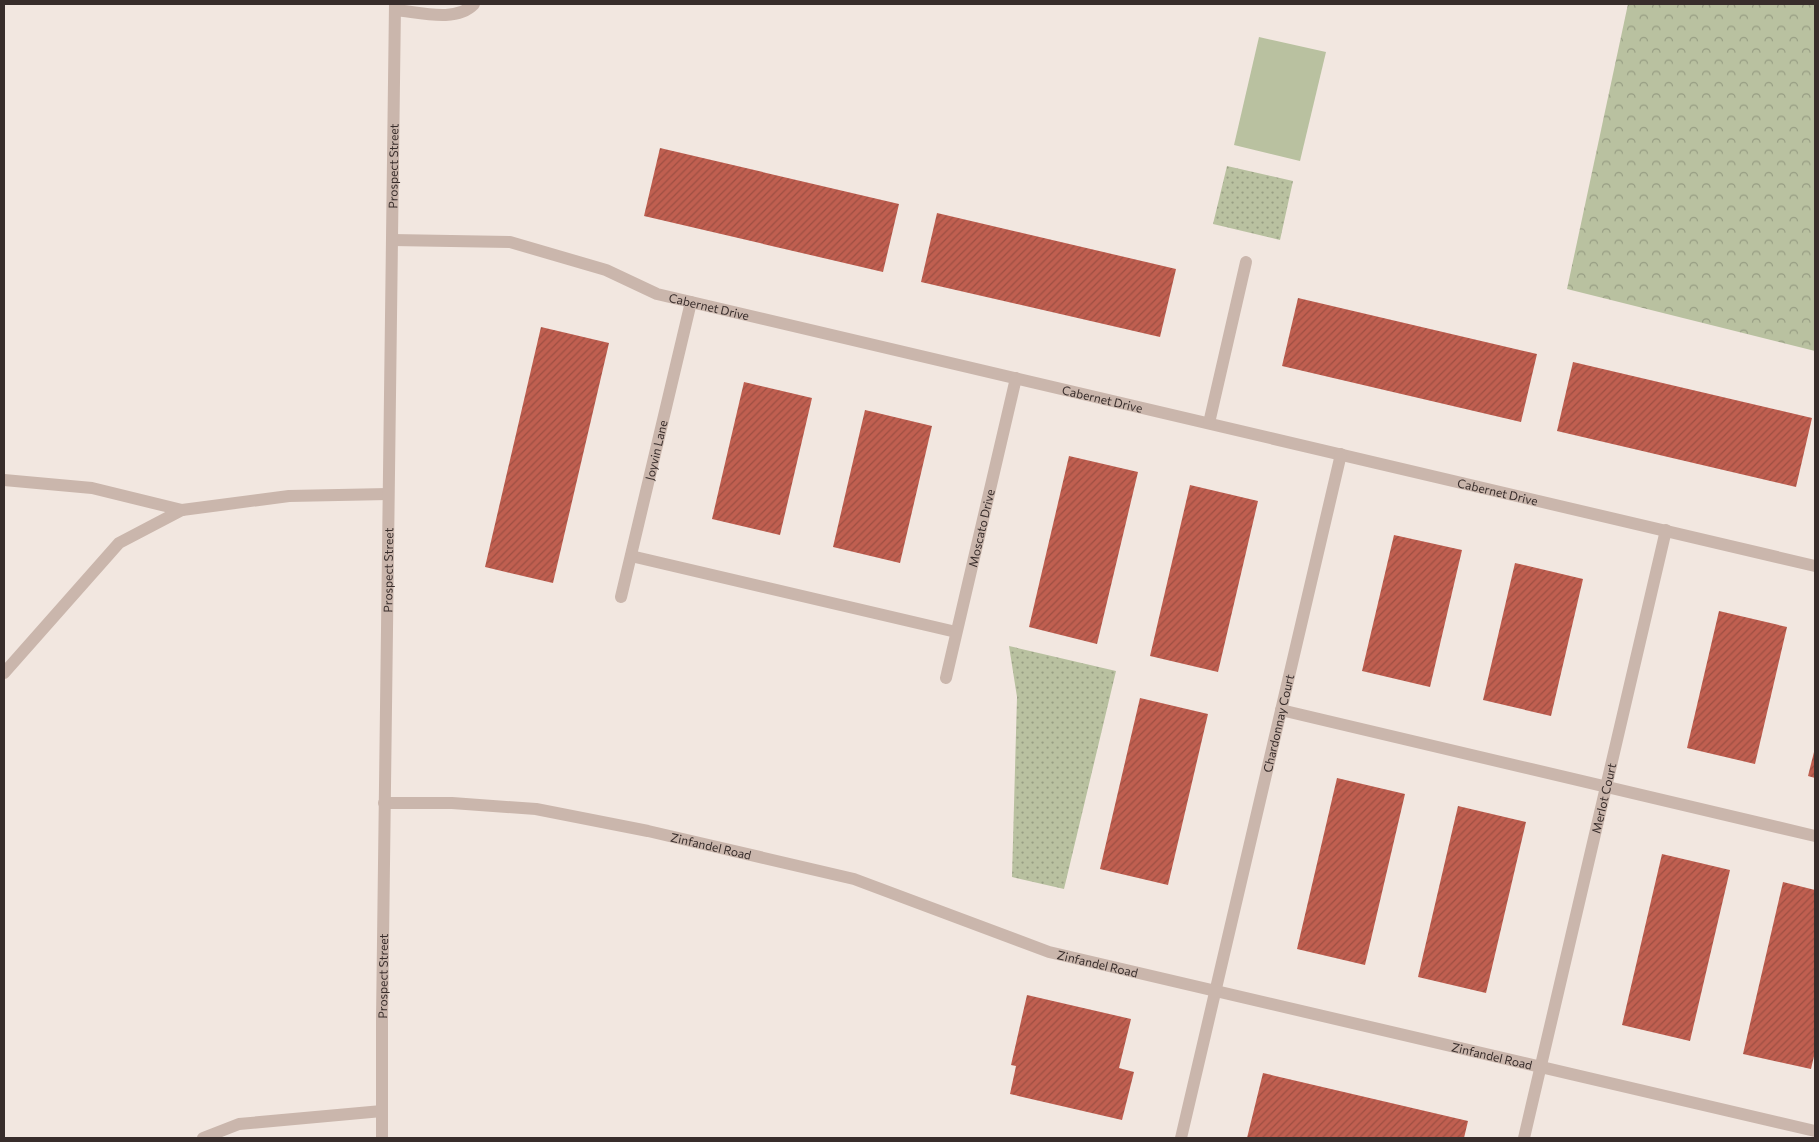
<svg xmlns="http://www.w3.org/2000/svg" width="1819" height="1142" font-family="Commissioner,sans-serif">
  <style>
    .forest { fill: url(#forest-crowns) }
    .park { fill: url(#park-dots) }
    .pitch { fill: #b9c1a0 }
    .building { fill: url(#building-hatch) }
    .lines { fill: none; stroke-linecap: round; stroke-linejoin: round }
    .minor { stroke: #cab6ac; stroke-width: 12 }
    .labels { text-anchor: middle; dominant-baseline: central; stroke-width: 4.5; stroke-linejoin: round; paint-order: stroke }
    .street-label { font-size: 12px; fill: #382d2b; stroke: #faf2ec }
  </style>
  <defs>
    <pattern id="forest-crowns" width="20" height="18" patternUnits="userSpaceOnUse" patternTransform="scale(1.25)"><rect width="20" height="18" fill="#b9c1a0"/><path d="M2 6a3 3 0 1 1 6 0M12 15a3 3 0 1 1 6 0" fill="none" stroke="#979d83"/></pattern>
    <pattern id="park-dots" width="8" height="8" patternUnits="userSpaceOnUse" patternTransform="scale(1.25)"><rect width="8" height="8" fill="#b9c1a0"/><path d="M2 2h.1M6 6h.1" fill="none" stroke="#979d83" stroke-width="1.8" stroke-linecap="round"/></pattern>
    <pattern id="building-hatch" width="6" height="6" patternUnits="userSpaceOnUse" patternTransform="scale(1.25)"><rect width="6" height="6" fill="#c05f50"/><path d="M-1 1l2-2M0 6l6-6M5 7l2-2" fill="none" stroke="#9d4f43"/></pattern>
  </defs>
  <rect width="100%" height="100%" fill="#f2e7e0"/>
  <path class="forest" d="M1628 4H1815V351L1567 289Z"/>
  <path class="park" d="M1227 166 1293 181 1280 240 1213 224Z
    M1009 646 1116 671 1064 889 1012 877 1017 697Z"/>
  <path class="pitch" d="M1259 37 1326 52 1300 161 1234 145Z"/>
  <path class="building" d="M660 148 899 204 883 272 644 216Z
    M937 213 1176 269 1160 337 921 282Z
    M1298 298 1537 354 1521 422 1282 366Z
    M541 327 609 343 553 583 485 567Z
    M1573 362 1812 418 1796 487 1557 431Z
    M744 382 812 398 780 535 712 519Z
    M865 410 932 426 900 563 833 547Z
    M1069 456 1138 472 1097 644 1029 627Z
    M1190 485 1258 501 1218 672 1150 656Z
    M1394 535 1462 550 1430 687 1362 671Z
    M1515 563 1583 579 1551 716 1483 700Z
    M1719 611 1787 627 1755 764 1687 748Z
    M1140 698 1208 714 1168 885 1100 869Z
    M1815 748V778L1808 776Z
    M1337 778 1405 794 1365 965 1297 949Z
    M1458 806 1526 822 1486 993 1418 977Z
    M1662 854 1730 870 1690 1041 1622 1025Z
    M1783 882 1815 890V1052L1811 1069 1743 1054Z
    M1027 995 1131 1019 1119 1068 1134 1072 1122 1120 1010 1094 1016 1066 1011 1065Z
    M1263 1073 1468 1121 1464 1138H1247Z"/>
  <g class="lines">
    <g class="minor">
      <path d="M395 10C419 12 456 23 474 4"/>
      <path id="s1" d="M392 240 510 242 606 270 657 294 1815 566"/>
      <path d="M1209 423 1246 262"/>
      <path d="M4 480 92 488 182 510"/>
      <path d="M631 556 956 632"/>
      <path id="s2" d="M621 597 691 302"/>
      <path d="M4 673 119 543 182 510 289 496 388 494"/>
      <path id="s3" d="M946 678 1016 378"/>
      <path d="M1281 710 1815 836"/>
      <path id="s4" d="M384 803H452L536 809 648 831 854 879 1049 952 1815 1131"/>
      <path d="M203 1138 239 1124 382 1111"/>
      <path id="s5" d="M382 1138V1020L395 4"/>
      <path id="s6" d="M1181 1138 1341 454"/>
      <path id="s7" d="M1524 1138 1666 530"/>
    </g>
  </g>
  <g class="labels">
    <g class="street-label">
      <text stroke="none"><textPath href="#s5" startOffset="972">Prospect Street</textPath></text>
      <text stroke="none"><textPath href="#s1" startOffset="328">Cabernet Drive</textPath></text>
      <text stroke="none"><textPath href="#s1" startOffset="732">Cabernet Drive</textPath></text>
      <text stroke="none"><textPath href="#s2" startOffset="151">Joyvin Lane</textPath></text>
      <text stroke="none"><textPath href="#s1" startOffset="1138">Cabernet Drive</textPath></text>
      <text stroke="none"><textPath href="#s3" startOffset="154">Moscato Drive</textPath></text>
      <text stroke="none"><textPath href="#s5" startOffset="568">Prospect Street</textPath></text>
      <text stroke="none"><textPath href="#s6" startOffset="426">Chardonnay Court</textPath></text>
      <text stroke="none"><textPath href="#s7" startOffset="349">Merlot Court</textPath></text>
      <text stroke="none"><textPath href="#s4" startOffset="331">Zinfandel Road</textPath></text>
      <text stroke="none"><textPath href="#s4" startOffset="736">Zinfandel Road</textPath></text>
      <text stroke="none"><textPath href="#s5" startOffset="162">Prospect Street</textPath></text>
      <text stroke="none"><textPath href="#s4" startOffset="1141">Zinfandel Road</textPath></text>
    </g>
  </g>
  <rect width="1819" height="1142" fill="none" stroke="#382d2b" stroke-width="10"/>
</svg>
